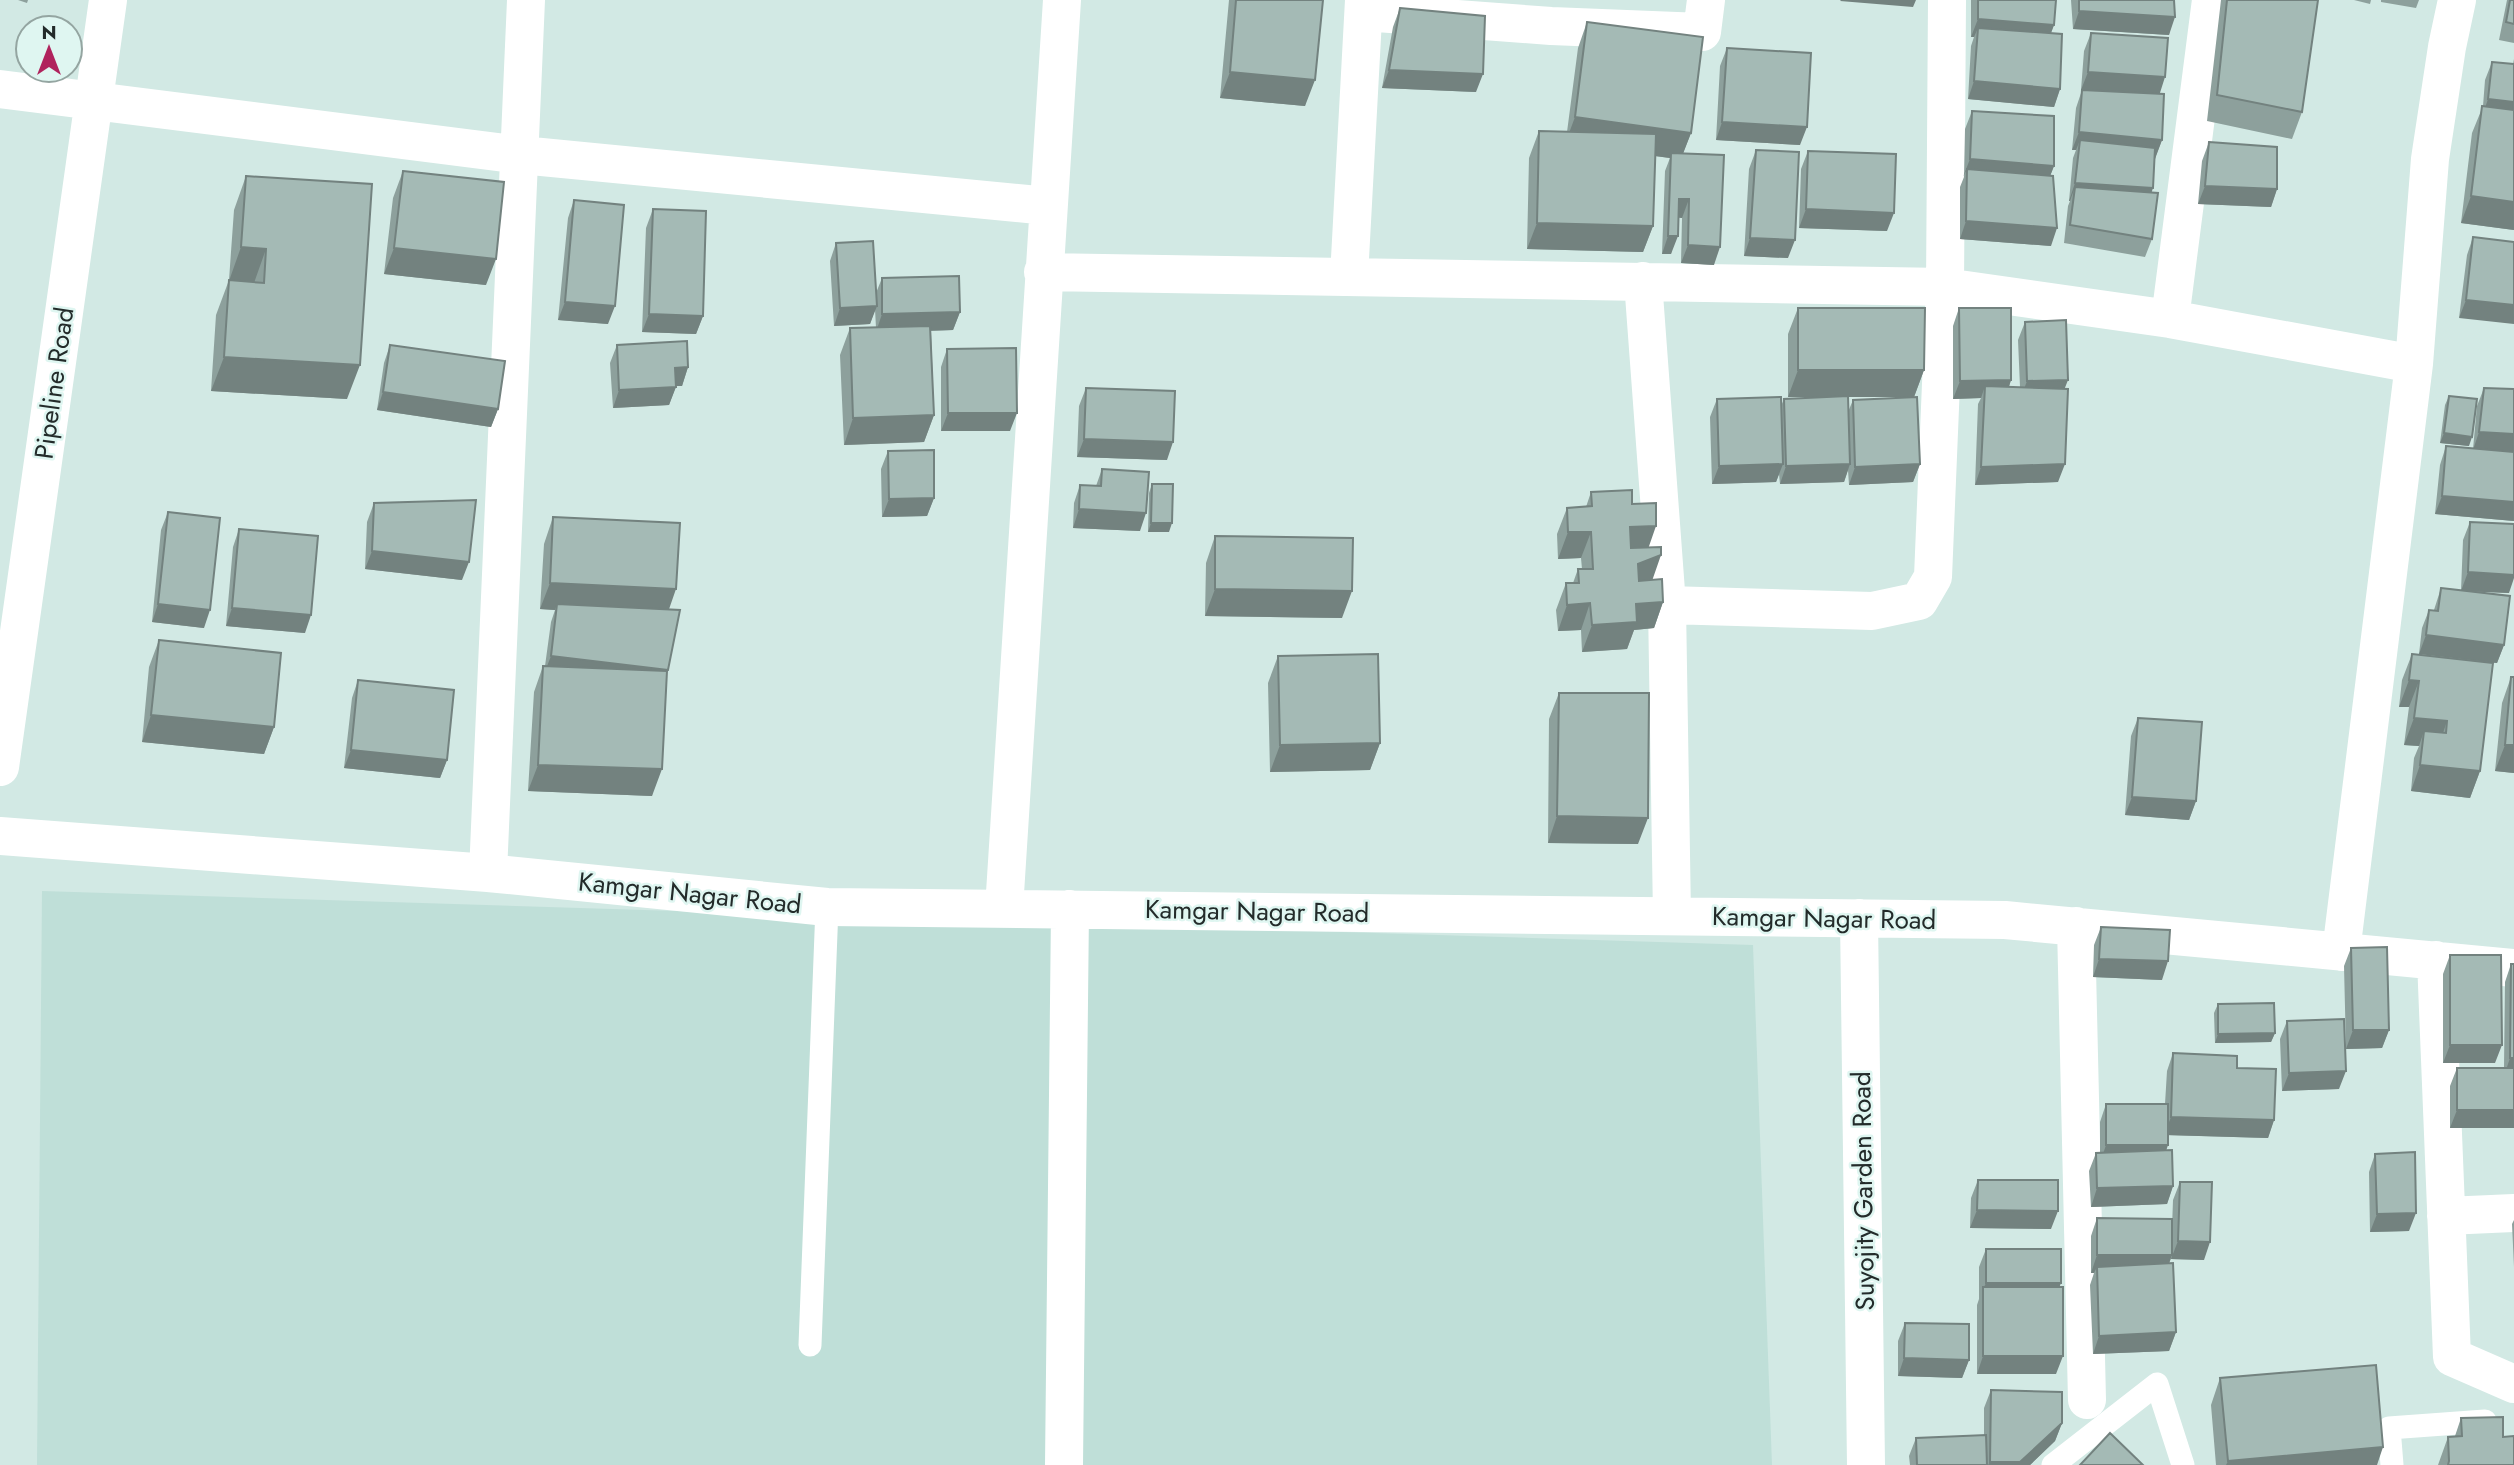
<svg xmlns="http://www.w3.org/2000/svg" width="2514" height="1465" font-family="Jost,sans-serif">
  <style>
    .built { fill: #bfdfd8 }
    .lines { fill: none; stroke-linecap: round; stroke-linejoin: round }
    .service { stroke: #fff; stroke-width: 23 }
    .minor { stroke: #fff; stroke-width: 38 }
    .wall { fill: #8da09c }
    .shaded-wall { fill: #73827f }
    .building { fill: #a4bab5; stroke: #73827f; stroke-width: 2 }
    .labels { text-anchor: middle; dominant-baseline: central; stroke-width: 5; stroke-linejoin: round; paint-order: stroke }
    .street-label { font-size: 26px; fill: #232b2a; stroke: #dff6f1 }
  </style>
  <rect width="100%" height="100%" fill="#d2e9e4"/>
  <path class="built" d="M42 891 1753 945 1772 1465H37Z"/>
  <g class="lines">
    <path class="service" d="M810 1345 827 907
      M2053 1465 2157 1384 2183 1465
      M2392 1465 2389 1428 2485 1421"/>
    <path class="minor" d="M2211 0 2170 319 2414 364
      M1364 12 1551 26 1702 32 1706 0
      M0 89 521 155 1048 206
      M1043 272 1945 287 2170 319
      M1349 277 1364 0
      M1643 281 1667 605 1672 916
      M1667 605 1872 611 1919 601 1933 577 1945 287 1947 0
      M0 767 108 0
      M0 836 488 873 827 907 2005 920 2514 968
      M488 873 526 0
      M1004 909 1062 0
      M1859 918 1866 1465
      M2076 926 2087 1400
      M2341 952 2414 364 2430 159 2447 47 2457 0
      M2436 960 2452 1357 2514 1384
      M2446 1216 2514 1213
      M1064 1465 1070 909"/>
  </g>
  <path class="wall" d="M18 0H28L27 3Z
    M1229 0H1323L1305 106 1220 98Z
    M1971 0H2056L2054 25 2051 33 2060 89 2054 107 1968 99 1971 46 1974 37H1971Z
    M2071 0H2174L2169 35 2073 29Z
    M2221 0H2318L2302 112 2292 139 2207 121Z
    M2354 0H2371L2370 4Z
    M2381 0H2419L2416 8 2381 2Z
    M2507 0H2514V43L2499 40Z
    M1400 8 1476 92 1382 88 1393 27Z
    M1587 22 1691 133 1683 153 1714 265 1681 263 1682 218 1678 217 1671 254H1662L1665 171 1670 158 1655 156 1653 226 1643 252 1527 249 1529 158 1539 131 1567 132 1578 48Z
    M2091 33 2159 94 2162 140 2155 158 2151 192 2152 239 2145 257 2064 243 2068 206 2070 201H2069L2073 158 2076 150H2072L2076 108 2082 90H2081L2084 51Z
    M1727 48 1800 145 1716 140 1720 66Z
    M2514 59V230L2461 223 2472 133 2483 106 2485 80 2492 62 2513 64Z
    M1972 111 2054 166 2050 176 2051 246 1960 239V187L1964 177 1965 129Z
    M2209 142 2277 189 2271 207 2198 204 2202 161Z
    M1756 150 1788 258 1744 256 1749 169Z
    M1808 151 1887 231 1799 228 1801 169Z
    M403 171 486 285 384 274 393 198Z
    M246 176 347 399 211 391 216 315 229 280 234 210Z
    M574 200 608 324 558 320 568 218Z
    M653 209 703 316 696 334 642 332 646 228Z
    M2473 237 2514 242 2459 318 2467 255Z
    M836 243 876 293 882 278 960 312 953 330 931 331 934 415 924 442 844 445 840 355 850 328H876L875 309 870 324 834 326 830 261Z
    M1798 308 1924 370 1914 397H1848V412L1853 400 1920 464 1913 482 1849 485 1848 470 1844 482 1780 484 1779 474 1776 482 1712 484 1710 417 1717 399 1781 406 1784 399 1825 397H1788V334Z
    M1959 308 2011 380 2009 387H2020L2018 340 2025 322 2065 388 2058 482 1975 485 1978 404 1981 398 1953 399V326Z
    M390 345 498 409 491 427 377 410 384 363Z
    M617 345 688 367 682 386H676L669 405 613 408 610 363Z
    M947 349 1010 431H941V367Z
    M1086 388 1167 460 1077 457 1079 406Z
    M2484 388 2514 389V521L2435 514 2440 465 2446 446 2473 449 2477 406Z
    M2449 396 2469 446 2440 443 2445 405Z
    M888 451 934 498 927 516 882 517 881 469Z
    M1102 469 1140 531 1073 528 1074 503 1080 485 1096 486Z
    M1152 484 1169 532H1148L1149 493Z
    M1591 492 1632 504 1648 547 1652 580 1663 602 1654 628 1634 630 1627 649 1582 652 1581 630 1558 631 1556 610 1566 583H1573L1578 569H1582L1581 558 1558 559 1557 534 1567 508 1586 507Z
    M374 503 462 580 365 569 367 522Z
    M168 512 204 628 152 622 161 530Z
    M553 517 669 609 667 674 652 796 528 791 534 692 543 666H545L551 622 555 610 540 609 544 544Z
    M2470 522 2509 593 2461 591 2463 540Z
    M239 529 305 633 226 626 233 547Z
    M1215 536 1342 618 1205 616 1206 563Z
    M2441 588 2504 645 2497 663 2419 654 2422 628 2429 610H2434Z
    M159 640 274 727 264 754 142 742 149 667Z
    M2412 654 2480 771 2470 798 2411 791 2414 758 2419 746 2404 745 2409 707H2399L2402 680Z
    M1278 656 1380 743 1370 770 1270 772 1268 683Z
    M2511 677H2514V773L2495 771 2502 703Z
    M358 680 447 760 440 778 344 768 352 698Z
    M1559 693 1638 844 1548 843 1549 719Z
    M2138 718 2196 801 2189 820 2125 815 2131 736Z
    M2101 927 2162 980 2093 977 2094 945Z
    M2351 948 2389 1030 2382 1048 2346 1049 2344 966Z
    M2450 955 2495 1063H2443V974Z
    M2511 964 2514 1128H2450V1086L2457 1068H2504L2505 982Z
    M2218 1004 2275 1033 2271 1042 2215 1043 2214 1013Z
    M2287 1021 2339 1089 2282 1091 2280 1039Z
    M2173 1053 2237 1068 2274 1120 2268 1138 2168 1135 2166 1150 2173 1186 2167 1204 2091 1207 2089 1171 2096 1153H2100V1122L2106 1104H2165L2167 1071Z
    M2375 1154 2409 1231 2370 1232 2369 1172Z
    M1978 1180 2051 1229 1970 1228 1971 1198Z
    M2180 1182 2204 1260 2171 1259V1258L2169 1264 2176 1332 2169 1351 2093 1354 2090 1285 2094 1273H2091V1236L2097 1218 2172 1228 2173 1200Z
    M2514 1220V1267L2512 1224Z
    M1986 1249 2059 1287 2056 1374H1977V1305L1979 1299V1267Z
    M1905 1323 1969 1360 1962 1378 1898 1376V1341Z
    M2220 1378 2377 1465H2216L2211 1405Z
    M1991 1390 2062 1423 2055 1441 2030 1465H1910L1909 1456 1916 1438 1984 1435V1408Z
    M2461 1418 2503 1437 2514 1465H2438L2448 1437 2455 1436Z"/>
  <path class="shaded-wall" d="M1841 0H1916L1913 7 1840 1Z
    M2079 11 2175 17 2169 35 2073 29Z
    M1978 19 2054 25 2047 43 1978 28 1974 37H1971Z
    M1389 70 1483 74 1476 92 1382 88Z
    M1230 72 1315 80 1305 106 1220 98Z
    M2088 72 2165 77 2159 96 2081 90Z
    M1974 81 2060 89 2054 107 1968 99Z
    M2488 99 2514 102V121L2482 117Z
    M1575 117 1691 133 1681 159 1671 153 1670 158 1565 144Z
    M1722 122 1807 127 1800 145 1716 140Z
    M2079 132 2162 140 2155 159 2079 151 2080 140 2076 150H2072Z
    M1970 159 2054 166 2047 184 1967 169 1963 177Z
    M2075 183 2153 188 2147 206 2075 187 2070 201H2069Z
    M2205 186 2277 189 2271 207 2198 204Z
    M2471 196 2514 202V230L2461 223Z
    M1679 199H1689L1682 218 1672 217Z
    M1806 209 1894 213 1887 231 1799 228Z
    M1966 221 2057 228 2051 246 1960 239Z
    M1537 223 1653 226 1643 252 1527 249Z
    M1668 236H1678L1671 254H1662Z
    M1750 238 1795 240 1788 258 1744 256Z
    M1688 245 1720 247 1714 265 1681 263Z
    M241 247 266 249 254 283 229 281Z
    M394 248 496 259 486 285 384 274Z
    M2466 300 2514 305V324L2459 318Z
    M565 302 615 306 608 324 558 320Z
    M877 306 870 324 834 326 840 308Z
    M960 312 953 330 876 332 882 314Z
    M649 314 703 316 696 334 642 332Z
    M224 357 360 365 347 399 211 391Z
    M688 367 682 386H668L675 368Z
    M1798 370H1924L1914 397H1788Z
    M2011 380 2005 398 1985 386 1981 398 1953 399 1960 381Z
    M2068 380 2061 398 2020 400 2027 381Z
    M676 387 669 405 613 408 619 390Z
    M383 392 498 409 491 427 377 410Z
    M948 413H1017L1010 431H941Z
    M934 415 924 442 844 445 853 418Z
    M2479 432 2514 434V453L2473 450Z
    M2444 433 2472 437 2469 446 2440 443Z
    M1084 439 1173 442 1167 460 1077 457Z
    M1783 464 1776 482 1712 484 1719 466Z
    M1850 464 1844 482 1780 484 1786 466Z
    M1920 464 1913 482 1849 485 1855 467Z
    M2065 464 2058 482 1975 485 1981 467Z
    M2442 496 2514 502V521L2435 514Z
    M934 498 927 516 882 517 889 499Z
    M1079 509 1146 513 1140 531 1073 528Z
    M1151 523H1172L1169 532H1148Z
    M1656 526 1647 552 1620 553 1630 527Z
    M1568 532H1591L1581 558 1558 559Z
    M372 551 469 562 462 580 365 569Z
    M1661 555 1652 581 1628 591 1638 564Z
    M2468 572 2514 575V578L2509 593 2461 591Z
    M550 583 676 589 667 615 557 604 555 610 540 609Z
    M1215 589 1352 591 1342 618 1205 616Z
    M1663 602 1654 628 1634 630 1627 649 1582 652 1592 625 1636 604Z
    M1590 603 1581 630 1558 631 1567 605Z
    M158 604 210 610 204 628 152 622Z
    M232 608 311 615 305 633 226 626Z
    M2426 635 2504 645 2497 663 2419 654Z
    M551 656 668 670 662 688 544 674Z
    M2409 680 2419 681 2409 707H2399Z
    M151 715 274 727 264 754 142 742Z
    M2414 718 2447 721 2438 748 2424 731 2419 746 2404 745Z
    M1380 743 1370 770 1270 772 1280 745Z
    M2505 745H2514V773L2495 771Z
    M351 750 447 760 440 778 344 768Z
    M538 765 662 769 652 796 528 791Z
    M2420 765 2480 771 2470 798 2411 791Z
    M2132 797 2196 801 2189 820 2125 815Z
    M1557 816 1648 818 1638 844 1548 843Z
    M2099 959 2168 961 2162 980 2093 977Z
    M2353 1030H2389L2382 1048 2346 1049Z
    M2275 1033 2271 1042 2215 1043 2218 1034Z
    M2450 1045H2502L2495 1063H2443Z
    M2510 1058H2514V1076H2504Z
    M2346 1071 2339 1089 2282 1091 2289 1073Z
    M2457 1110H2514V1128H2450Z
    M2171 1117 2274 1120 2268 1138 2164 1135Z
    M2106 1145H2168L2162 1163H2100Z
    M2173 1186 2167 1204 2091 1207 2097 1188Z
    M1977 1210 2058 1211 2051 1229 1970 1228Z
    M2416 1213 2409 1231 2370 1232 2377 1214Z
    M2178 1241 2210 1242 2204 1260 2171 1259Z
    M2097 1255H2172L2165 1274 2097 1267 2094 1273H2091Z
    M1986 1283H2061L2054 1301 1983 1289Z
    M2176 1332 2169 1351 2093 1354 2099 1336Z
    M1983 1356H2063L2056 1374H1977Z
    M1904 1358 1969 1360 1962 1378 1898 1376Z
    M2062 1423 2055 1441 2030 1465H1988L1990 1462Z
    M2383 1447 2377 1465H2226L2228 1461Z"/>
  <path class="building" d="M1236 0H1323L1315 80 1230 72Z
    M1978 0H2056L2054 25 1978 19Z
    M2079 0H2174L2175 17 2079 11Z
    M2227 0H2318L2302 112 2217 95Z
    M2510 0H2514V24L2506 22Z
    M1400 8 1485 16 1483 74 1389 70Z
    M1587 22 1703 37 1691 133 1575 117Z
    M1978 28 2062 34 2060 89 1974 81Z
    M2091 33 2168 38 2165 77 2088 72Z
    M1727 48 1811 53 1807 127 1722 122Z
    M2492 62 2514 64V102L2488 99Z
    M2082 90 2164 94 2162 140 2079 132Z
    M2482 106 2514 110V202L2471 196Z
    M1972 111 2054 116V166L1970 159Z
    M1539 131 1656 134 1653 226 1537 223Z
    M2080 140 2155 148 2153 188 2075 183Z
    M2209 142 2277 147V189L2205 186Z
    M1756 150 1799 152 1795 240 1750 238Z
    M1808 151 1896 154 1894 213 1806 209Z
    M1671 153 1724 155 1720 247 1688 245 1689 199H1679L1678 236H1668Z
    M1967 169 2053 176 2057 228 1966 221Z
    M403 171 504 182 496 259 394 248Z
    M246 176 372 184 360 365 224 357 229 280 264 283 266 249 241 247Z
    M2075 187 2158 193 2152 239 2070 225Z
    M574 200 624 205 615 306 565 302Z
    M653 209 706 211 703 316 649 314Z
    M2473 237 2514 242V305L2466 300Z
    M873 241 877 306 840 308 836 243Z
    M959 276 960 312 882 314V278Z
    M1798 308H1925L1924 370H1798Z
    M1959 308H2011V380L1960 381Z
    M2066 320 2068 380 2027 381 2025 322Z
    M930 326 934 415 853 418 850 328Z
    M687 341 688 367 675 368 676 387 619 390 617 345Z
    M390 345 505 361 498 409 383 392Z
    M1016 348 1017 413H948L947 349Z
    M1985 386 2068 389 2065 464 1981 467Z
    M1086 388 1175 391 1173 442 1084 439Z
    M2484 388 2514 389V434L2479 432Z
    M1848 396 1850 464 1786 466 1784 399Z
    M2449 396 2477 399 2472 437 2444 433Z
    M1781 397 1783 464 1719 466 1717 399Z
    M1917 397 1920 464 1855 467 1853 400Z
    M2446 446 2514 452V502L2442 496Z
    M934 450V498L889 499 888 451Z
    M1102 469 1149 472 1146 513 1079 509 1080 485 1101 486Z
    M1152 484H1173L1172 523H1151Z
    M1632 490V504L1656 503V526L1630 527 1631 548 1661 547V555L1638 564 1639 581 1662 579 1663 602 1636 604 1637 622 1592 625 1590 603 1567 605 1566 583H1579L1578 569H1593L1591 532H1568L1567 508 1592 506 1591 492Z
    M476 500 469 562 372 551 374 503Z
    M168 512 220 518 210 610 158 604Z
    M553 517 680 523 676 589 550 583Z
    M2470 522 2514 524V575L2468 572Z
    M239 529 318 536 311 615 232 608Z
    M1215 536 1353 538 1352 591 1215 589Z
    M2441 588 2510 596 2504 645 2426 635 2429 610 2438 611Z
    M557 604 680 610 668 670 551 656Z
    M159 640 281 653 274 727 151 715Z
    M1378 654 1380 743 1280 745 1278 656Z
    M2412 654 2493 663 2480 771 2420 765 2424 731 2446 733 2447 721 2414 718 2419 681 2409 680Z
    M543 666 667 671 662 769 538 765Z
    M2511 677H2514V745H2505Z
    M358 680 454 690 447 760 351 750Z
    M1559 693H1649L1648 818 1557 816Z
    M2138 718 2202 722 2196 801 2132 797Z
    M2101 927 2170 930 2168 961 2099 959Z
    M2387 947 2389 1030H2353L2351 948Z
    M2450 955H2501L2502 1045H2450Z
    M2511 964H2514V1058H2510Z
    M2274 1003 2275 1033 2218 1034V1004Z
    M2344 1019 2346 1071 2289 1073 2287 1021Z
    M2173 1053 2237 1056V1068L2276 1069 2274 1120 2171 1117Z
    M2457 1068H2514V1110H2457Z
    M2106 1104H2168V1145H2106Z
    M2172 1150 2173 1186 2097 1188 2096 1153Z
    M2415 1152 2416 1213 2377 1214 2375 1154Z
    M1978 1180H2058V1211L1977 1210Z
    M2180 1182H2212L2210 1242 2178 1241Z
    M2097 1218 2172 1219V1255H2097Z
    M1986 1249H2061V1283H1986Z
    M2173 1263 2176 1332 2099 1336 2097 1267Z
    M1983 1287H2063V1356H1983Z
    M1905 1323 1969 1324V1360L1904 1358Z
    M2376 1365 2383 1447 2228 1461 2220 1378Z
    M1991 1390 2062 1392V1423L2020 1462H1990Z
    M2503 1417V1437L2514 1436V1465H2448L2449 1461 2448 1437 2462 1436 2461 1418Z
    M2110 1433 2143 1465H2080Z
    M1986 1435 1987 1465H1917L1916 1438Z"/>
  <g class="labels">
    <g class="street-label">
      <text transform="translate(54 383) rotate(-82)">Pipeline Road</text>
      <text transform="translate(690 893) rotate(6)">Kamgar Nagar Road</text>
      <text transform="translate(1257 911) rotate(1)">Kamgar Nagar Road</text>
      <text transform="translate(1824 918) rotate(1)">Kamgar Nagar Road</text>
      <text transform="translate(1863 1191) rotate(-91)">Suyojity Garden Road</text>
    </g>
  </g>
  <g transform="translate(49 49)"><circle r="33" fill="#dff6f1" stroke="#94a5a1" stroke-width="2"/>
  <path d="M0-5L12 26L0 18L-12 26Z" fill="#b0235d"/>
  <text y="-10" font-size="19" font-weight="bold" text-anchor="middle" fill="#232b2a">N</text>
  </g>
</svg>
